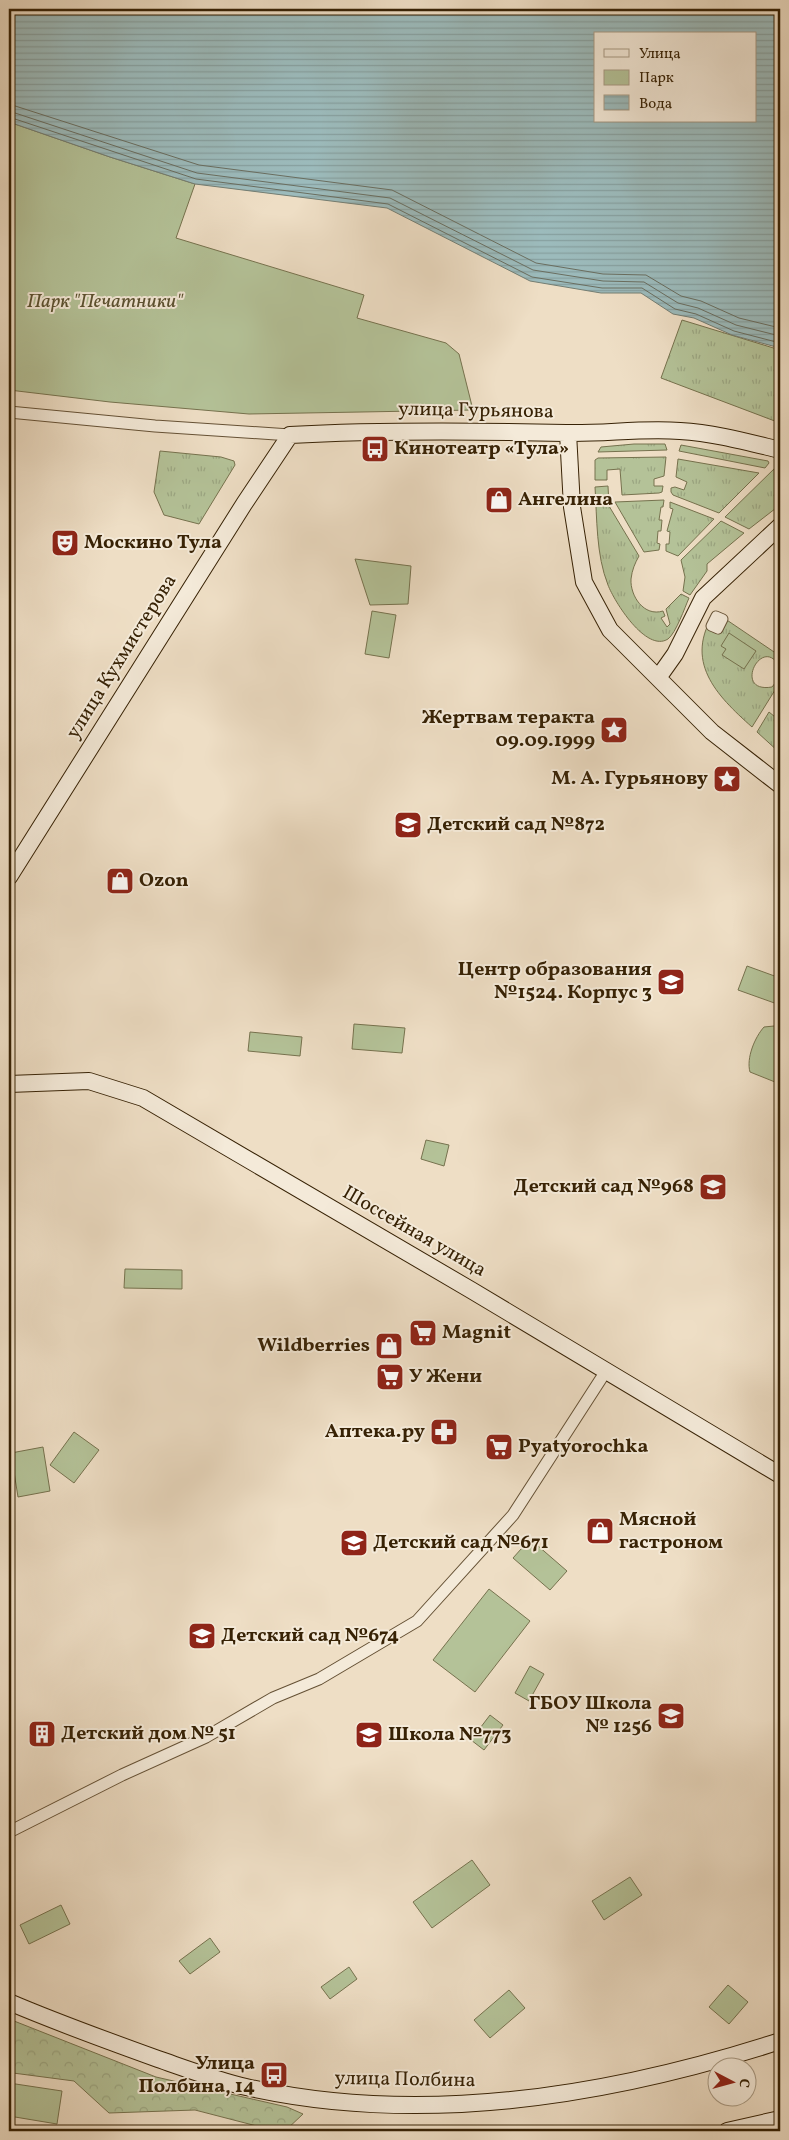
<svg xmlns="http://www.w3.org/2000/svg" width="789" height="2140" font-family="Vollkorn,serif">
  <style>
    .grass { fill: url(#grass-tufts); stroke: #76724e }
    .forest { fill: url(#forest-crowns); stroke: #76724e }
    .park { fill: #b4c298; stroke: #76724e }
    .water { fill: url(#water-rules); stroke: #747e73; fill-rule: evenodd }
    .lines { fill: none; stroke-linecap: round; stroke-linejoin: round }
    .shore { stroke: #6a6e60; stroke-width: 1 }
    .pedestrian-casing { stroke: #655135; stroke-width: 11 }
    .minor-casing { stroke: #655135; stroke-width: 13 }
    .secondary-casing { stroke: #372205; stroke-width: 18 }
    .pedestrian { stroke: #f4ead9; stroke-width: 9 }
    .minor { stroke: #f4ead9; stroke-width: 11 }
    .secondary { stroke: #f4ead9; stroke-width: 16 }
    .labels { text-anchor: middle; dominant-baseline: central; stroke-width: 4; stroke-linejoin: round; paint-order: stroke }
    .park-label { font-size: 20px; font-style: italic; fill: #5c5231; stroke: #f4ead9 }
    .street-label { font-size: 20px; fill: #372205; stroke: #f4ead9 }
    .poi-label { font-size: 20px; font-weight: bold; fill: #372205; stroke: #f4ead9; text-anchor: start }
  </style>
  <defs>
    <pattern id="grass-tufts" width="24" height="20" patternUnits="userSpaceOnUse" patternTransform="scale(1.25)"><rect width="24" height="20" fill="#b4c298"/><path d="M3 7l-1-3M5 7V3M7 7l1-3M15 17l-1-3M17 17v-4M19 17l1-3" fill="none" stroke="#9ba682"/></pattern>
    <pattern id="forest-crowns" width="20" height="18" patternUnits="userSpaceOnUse" patternTransform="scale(1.25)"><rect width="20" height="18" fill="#b4c298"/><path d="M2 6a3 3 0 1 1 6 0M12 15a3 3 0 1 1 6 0" fill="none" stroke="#9ba682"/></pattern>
    <pattern id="water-rules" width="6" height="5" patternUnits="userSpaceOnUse" patternTransform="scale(1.25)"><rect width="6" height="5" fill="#9cbbbc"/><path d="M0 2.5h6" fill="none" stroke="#87a0a0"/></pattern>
  </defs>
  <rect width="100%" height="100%" fill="#eedec5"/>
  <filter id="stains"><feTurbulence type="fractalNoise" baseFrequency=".004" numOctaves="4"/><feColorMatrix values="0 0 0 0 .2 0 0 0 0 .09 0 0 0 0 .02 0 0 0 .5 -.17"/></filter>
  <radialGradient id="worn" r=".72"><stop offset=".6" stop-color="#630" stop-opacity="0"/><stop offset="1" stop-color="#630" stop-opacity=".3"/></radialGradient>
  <path class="grass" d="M682 320 780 350V423L661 378Z
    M634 444H665L667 450 598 452 601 447Z
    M681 445 768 461 769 463 765 468 679 451Z
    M160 451 221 457 234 461 235 465 199 524 164 515 154 492Z
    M666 457 664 476 654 479V486H663L662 492 659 493 622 495 620 469 607 470V480H595V460L598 458Z
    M678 459 759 473 719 513 673 495 671 492V488L675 487 684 490 687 482 676 477Z
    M780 465V505L749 529 725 517 777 466Z
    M608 486 609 506 639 556C635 563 632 570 631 579 630 596 644 617 663 611L665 616 661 618 667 627 670 624 666 609 681 594 689 598C685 607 676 633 668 639 646 653 614 601 608 585 596 555 597 518 595 487Z
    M664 500 663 507H661L659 520H662L661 531H658L657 543 660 544 659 550 644 552 615 502Z
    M670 502 714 519 678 556 666 551V544H669L670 532 667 531 673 509 670 508Z
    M721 521 744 533 707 564V571L690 595 683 591 685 577 681 560Z
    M715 612 780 656V668C763 632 731 694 772 687L780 677V682L752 727C716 695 683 661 715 612Z
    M769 712 780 721V753L757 732Z"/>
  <path class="forest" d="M9 2019 156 2077 287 2107 303 2114 285 2131H276L195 2110 109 2113 74 2081 13 2073 9 2075Z"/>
  <path class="park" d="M9 122 110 157 195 184 176 238 364 295 357 318 446 343 459 354 473 410 249 414 110 402 9 390Z
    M355 559 411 566 408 604 370 605Z
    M372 611 396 615 389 658 365 654Z
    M729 633 756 651 744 669 722 655 726 649 721 646Z
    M747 966 780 978V1005L738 990Z
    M354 1024 405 1028 402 1053 352 1049Z
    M774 1026 780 1029V1084L750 1072C746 1058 755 1037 764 1027Z
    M250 1032 302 1037 300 1056 248 1051Z
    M426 1140 449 1145 444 1166 421 1159Z
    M125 1269 182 1270V1289L124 1288Z
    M74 1432 99 1450 74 1483 50 1465Z
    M43 1447 50 1491 18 1497 11 1453Z
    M530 1539 567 1571 550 1590 513 1558Z
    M489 1589 530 1621 475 1692 433 1660Z
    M530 1666 544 1674 529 1701 515 1693Z
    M490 1715 503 1725 484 1750 471 1740Z
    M472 1860 490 1885 432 1928 413 1902Z
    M630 1877 642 1895 604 1920 592 1901Z
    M61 1905 70 1924 29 1944 20 1925Z
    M210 1938 220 1952 190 1974 179 1961Z
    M349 1967 357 1979 330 1999 321 1987Z
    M728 1985 748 2002 729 2024 709 2007Z
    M509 1990 525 2008 490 2038 474 2020Z
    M9 2083 62 2091 57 2124 9 2116Z"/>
  <path class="water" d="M9 9H780V348L732 335 694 318 673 314 641 293H601L530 281 387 208 195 184 110 157 9 122ZM595 34H755V121H595Z"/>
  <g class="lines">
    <path class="shore" d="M9 104 199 165 392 190 536 263 603 274 646 275 681 296 701 301 739 318 780 328
      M9 111 197 173 390 198 533 270 603 281 644 282 678 303 698 308 736 325 780 336
      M9 117 196 179 388 204 532 277 602 288H642L675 309 696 314 734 331 780 343"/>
    <defs>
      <path id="pedestrian" d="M716 616 723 619 718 629 711 626Z"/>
      <path id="minor" d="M9 412 155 426 290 435
        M9 1832 122 1775 206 1737 273 1698 319 1679 417 1621 513 1515 606 1371"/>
      <path id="secondary" d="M568 433 572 507 584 582 610 630 712 732 780 785
        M658 678 675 654 703 598 780 526
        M9 877 244 504 290 435C382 430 474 431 566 433 604 434 642 428 680 431 715 433 747 442 780 450
        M9 1084 89 1081 143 1098 471 1290 780 1475
        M9 2002C58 2023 108 2041 158 2059 187 2069 216 2080 246 2087 423 2127 610 2096 780 2041
        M727 2131 780 2119"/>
    </defs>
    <use href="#pedestrian" class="pedestrian-casing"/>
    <use href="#minor" class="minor-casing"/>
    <use href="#secondary" class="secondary-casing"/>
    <use href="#pedestrian" class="pedestrian"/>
    <use href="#minor" class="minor"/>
    <use href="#secondary" class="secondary"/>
  </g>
  <defs>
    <symbol id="bus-square" viewBox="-11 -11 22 22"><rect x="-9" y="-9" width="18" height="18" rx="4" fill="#8f2418" stroke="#f4ead9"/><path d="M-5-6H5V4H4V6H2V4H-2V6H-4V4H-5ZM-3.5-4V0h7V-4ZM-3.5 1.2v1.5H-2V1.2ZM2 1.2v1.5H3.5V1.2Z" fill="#fff"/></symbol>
    <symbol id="shop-square" viewBox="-11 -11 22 22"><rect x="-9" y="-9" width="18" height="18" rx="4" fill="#8f2418" stroke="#f4ead9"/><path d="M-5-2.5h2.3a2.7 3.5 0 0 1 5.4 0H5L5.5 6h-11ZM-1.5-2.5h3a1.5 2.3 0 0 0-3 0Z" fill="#fff"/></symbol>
    <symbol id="theatre-square" viewBox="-11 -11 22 22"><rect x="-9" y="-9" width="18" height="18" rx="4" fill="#8f2418" stroke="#f4ead9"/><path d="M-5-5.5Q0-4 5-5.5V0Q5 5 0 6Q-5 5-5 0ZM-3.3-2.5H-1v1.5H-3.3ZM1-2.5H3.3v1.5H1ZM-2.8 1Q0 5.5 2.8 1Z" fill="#fff"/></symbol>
    <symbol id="sight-square" viewBox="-11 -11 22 22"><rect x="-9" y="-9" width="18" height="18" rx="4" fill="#8f2418" stroke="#f4ead9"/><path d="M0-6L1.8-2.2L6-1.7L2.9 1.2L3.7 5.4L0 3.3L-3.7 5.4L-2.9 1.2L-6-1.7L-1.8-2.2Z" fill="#fff"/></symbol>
    <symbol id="school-square" viewBox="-11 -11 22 22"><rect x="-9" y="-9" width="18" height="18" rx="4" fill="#8f2418" stroke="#f4ead9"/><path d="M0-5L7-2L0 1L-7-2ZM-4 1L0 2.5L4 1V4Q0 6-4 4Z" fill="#fff"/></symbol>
    <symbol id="supermarket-square" viewBox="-11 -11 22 22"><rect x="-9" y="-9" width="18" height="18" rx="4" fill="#8f2418" stroke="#f4ead9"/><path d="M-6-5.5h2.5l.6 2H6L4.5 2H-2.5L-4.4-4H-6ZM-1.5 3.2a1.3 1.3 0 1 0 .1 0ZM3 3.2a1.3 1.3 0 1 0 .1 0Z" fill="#fff"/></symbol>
    <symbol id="pharmacy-square" viewBox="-11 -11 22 22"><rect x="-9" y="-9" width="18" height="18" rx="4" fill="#8f2418" stroke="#f4ead9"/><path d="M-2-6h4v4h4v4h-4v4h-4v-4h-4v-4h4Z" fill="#fff"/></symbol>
    <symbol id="building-square" viewBox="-11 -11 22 22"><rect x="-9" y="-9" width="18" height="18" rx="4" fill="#8f2418" stroke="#f4ead9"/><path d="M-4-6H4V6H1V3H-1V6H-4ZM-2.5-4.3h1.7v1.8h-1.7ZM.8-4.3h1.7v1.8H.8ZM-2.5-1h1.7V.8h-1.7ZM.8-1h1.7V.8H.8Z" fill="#fff"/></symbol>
  </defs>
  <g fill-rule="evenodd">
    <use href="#bus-square" x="359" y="433" width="32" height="32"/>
    <use href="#shop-square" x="483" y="484" width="32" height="32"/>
    <use href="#theatre-square" x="49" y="527" width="32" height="32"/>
    <use href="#sight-square" x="598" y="714" width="32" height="32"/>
    <use href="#sight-square" x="711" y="763" width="32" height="32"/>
    <use href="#school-square" x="392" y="809" width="32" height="32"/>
    <use href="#shop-square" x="104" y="865" width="32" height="32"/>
    <use href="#school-square" x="655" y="966" width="32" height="32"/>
    <use href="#school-square" x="697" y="1171" width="32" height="32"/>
    <use href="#supermarket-square" x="407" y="1317" width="32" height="32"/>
    <use href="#shop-square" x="373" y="1330" width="32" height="32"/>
    <use href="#supermarket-square" x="374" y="1361" width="32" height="32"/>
    <use href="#pharmacy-square" x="428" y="1416" width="32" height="32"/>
    <use href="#supermarket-square" x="483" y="1431" width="32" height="32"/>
    <use href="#shop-square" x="584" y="1515" width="32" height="32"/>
    <use href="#school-square" x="338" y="1527" width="32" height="32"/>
    <use href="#school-square" x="186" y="1620" width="32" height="32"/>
    <use href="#school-square" x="655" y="1700" width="32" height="32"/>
    <use href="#building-square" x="26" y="1718" width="32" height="32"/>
    <use href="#school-square" x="353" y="1719" width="32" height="32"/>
    <use href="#bus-square" x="258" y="2059" width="32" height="32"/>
  </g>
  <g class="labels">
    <g class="park-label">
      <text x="105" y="302">Парк "Печатники"</text>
    </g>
    <g class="street-label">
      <text transform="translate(476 411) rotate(1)">улица Гурьянова</text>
      <text transform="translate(122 657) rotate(-58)">улица Кухмистерова</text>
      <text transform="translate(414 1232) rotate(30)">Шоссейная улица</text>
      <text transform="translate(405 2080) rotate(1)">улица Полбина</text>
    </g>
    <g class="poi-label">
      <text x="394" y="449">Кинотеатр «Тула»</text>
      <text x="518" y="500">Ангелина</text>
      <text x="84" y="543">Москино Тула</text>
      <text x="595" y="718" text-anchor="end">Жертвам теракта<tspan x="595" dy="23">09.09.1999</tspan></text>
      <text x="708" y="779" text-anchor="end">М. А. Гурьянову</text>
      <text x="427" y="825">Детский сад №872</text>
      <text x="139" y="881">Ozon</text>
      <text x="652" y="970" text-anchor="end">Центр образования<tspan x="652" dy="23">№1524. Корпус 3</tspan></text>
      <text x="694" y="1187" text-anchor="end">Детский сад №968</text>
      <text x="442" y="1333">Magnit</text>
      <text x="370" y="1346" text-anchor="end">Wildberries</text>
      <text x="409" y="1377">У Жени</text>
      <text x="425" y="1432" text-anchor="end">Аптека.ру</text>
      <text x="518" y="1447">Pyatyorochka</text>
      <text x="619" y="1520">Мясной<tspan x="619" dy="23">гастроном</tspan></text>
      <text x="373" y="1543">Детский сад №671</text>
      <text x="221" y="1636">Детский сад №674</text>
      <text x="652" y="1704" text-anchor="end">ГБОУ Школа<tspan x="652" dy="23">№ 1256</tspan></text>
      <text x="61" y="1734">Детский дом № 51</text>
      <text x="388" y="1735">Школа №773</text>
      <text x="255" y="2064" text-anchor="end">Улица<tspan x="255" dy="23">Полбина, 14</tspan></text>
    </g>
  </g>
  <rect width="789" height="2140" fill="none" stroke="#eedec5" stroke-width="30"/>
  <rect x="10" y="10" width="769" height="2120" fill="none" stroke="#372205" stroke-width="2.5"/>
  <rect x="15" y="15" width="759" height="2110" fill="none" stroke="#372205"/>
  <rect x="594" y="32" width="162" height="90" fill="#f4ead9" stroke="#a89a84"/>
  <rect x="604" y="49" width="25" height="8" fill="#f4ead9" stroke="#a89a84"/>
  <text x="639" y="58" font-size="15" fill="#372205">Улица</text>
  <rect x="604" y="70" width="25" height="15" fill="#b4c298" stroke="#a89a84"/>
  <text x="639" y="82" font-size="15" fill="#372205">Парк</text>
  <rect x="604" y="95" width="25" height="15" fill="url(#water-rules)" stroke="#a89a84"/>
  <text x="639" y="108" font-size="15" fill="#372205">Вода</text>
  <g transform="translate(732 2082) rotate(96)"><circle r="24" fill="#f4ead9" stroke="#a89a84"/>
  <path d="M0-4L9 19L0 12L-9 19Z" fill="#8f2418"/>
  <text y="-8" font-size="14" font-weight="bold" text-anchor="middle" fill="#372205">С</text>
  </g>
  <rect width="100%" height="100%" filter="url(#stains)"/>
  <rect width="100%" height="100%" fill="url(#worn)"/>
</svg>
